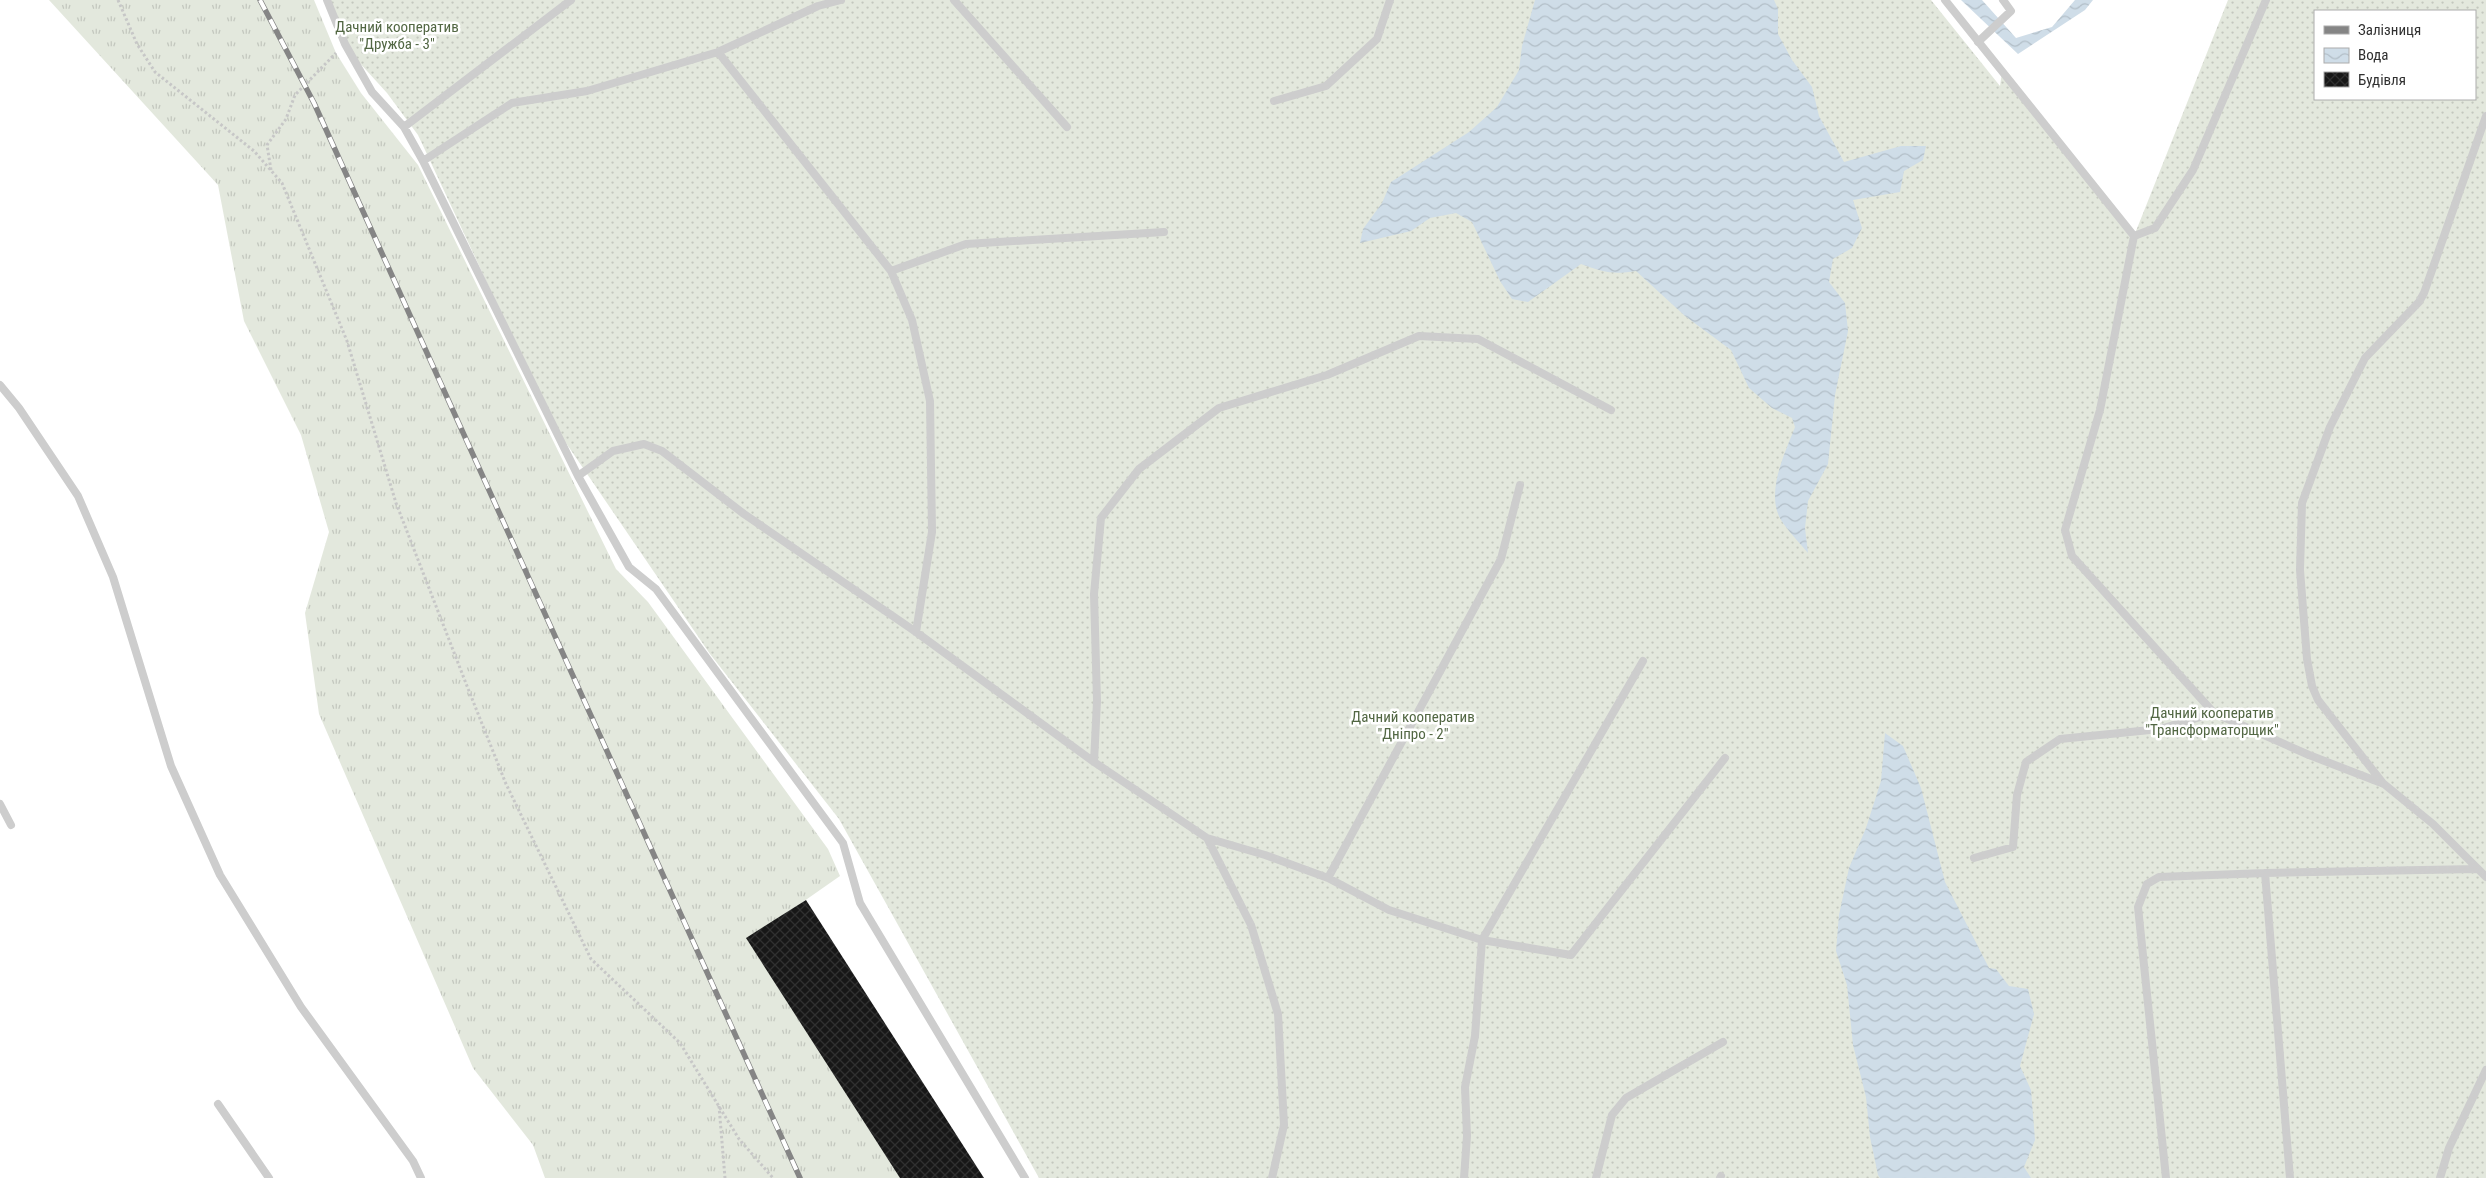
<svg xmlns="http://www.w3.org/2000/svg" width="2486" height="1178" font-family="'Roboto Condensed',sans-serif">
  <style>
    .grass { fill: url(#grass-tufts) }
    .garden { fill: url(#garden-dots); fill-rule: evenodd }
    .water { fill: url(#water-waves) }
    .building { fill: url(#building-cross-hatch) }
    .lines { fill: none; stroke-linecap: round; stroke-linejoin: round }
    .path { stroke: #c7c7c7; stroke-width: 3; stroke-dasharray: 2.5 2.5; stroke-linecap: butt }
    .service { stroke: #cdcdcd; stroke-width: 8 }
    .rail-casing { stroke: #858585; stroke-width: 5.5 }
    .rail { stroke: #fff; stroke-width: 4; stroke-dasharray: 11; stroke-linecap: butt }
    .labels { text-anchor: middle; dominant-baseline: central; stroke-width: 5; stroke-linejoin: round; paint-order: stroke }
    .park-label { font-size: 15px; fill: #526743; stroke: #fff }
  </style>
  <defs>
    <pattern id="grass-tufts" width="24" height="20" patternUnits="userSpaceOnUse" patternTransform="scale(1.25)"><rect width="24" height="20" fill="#e3e8dd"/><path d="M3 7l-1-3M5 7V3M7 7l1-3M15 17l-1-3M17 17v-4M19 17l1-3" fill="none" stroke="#c3c7be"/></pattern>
    <pattern id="garden-dots" width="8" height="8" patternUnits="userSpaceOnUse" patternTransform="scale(1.25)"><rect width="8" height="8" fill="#e3e8dd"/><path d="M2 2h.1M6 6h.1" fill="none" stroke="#c3c7be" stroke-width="1.8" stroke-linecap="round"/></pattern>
    <pattern id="water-waves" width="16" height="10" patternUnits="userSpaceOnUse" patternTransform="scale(1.25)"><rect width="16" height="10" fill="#cfdde8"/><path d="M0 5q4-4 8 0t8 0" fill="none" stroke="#b2bec7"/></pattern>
    <pattern id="building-cross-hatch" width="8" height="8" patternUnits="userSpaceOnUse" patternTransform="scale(1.25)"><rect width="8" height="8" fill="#171717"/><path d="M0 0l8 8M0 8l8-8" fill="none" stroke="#303030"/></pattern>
  </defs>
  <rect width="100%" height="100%" fill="#fff"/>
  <path class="grass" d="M49 0H314L336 53 361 93 418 165 616 569 648 602 828 849 840 876 754 936 909 1178H545L533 1145 473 1068 319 714 305 613 329 532 301 435 244 321 218 185Z"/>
  <path class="garden" d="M327 0H1931L2000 86 2002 72 2134 236 2228 0H2486V1178H1039L839 819 710 654 553 424 418 135 387 93 347 49ZM2315 11H2475V99H2315Z"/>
  <path class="water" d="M1535 0H1774L1778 9V34L1792 60 1812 87 1819 116 1844 162 1901 146H1926L1923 160 1904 171 1900 192 1853 200 1862 228 1852 248 1833 259 1829 282 1845 303 1848 331 1835 395 1828 464 1808 501 1805 528 1808 553C1799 542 1788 531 1781 520 1765 493 1785 453 1795 427L1792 418 1772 408 1749 388 1731 350 1685 316 1636 271C1613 275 1603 272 1581 264L1528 302 1512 299 1500 281 1472 222 1456 213 1430 218 1411 231 1360 243 1363 229 1382 203 1391 182 1469 132 1497 107 1519 70 1522 46Z
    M1961 0H1982L2016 38 2052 27 2075 0H2093L2085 10 2018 54Z
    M1885 733 1903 746 1921 788 1945 882 1989 968 1996 969 2009 986 2028 989 2034 1014 2020 1066 2031 1090 2035 1140 2024 1167 2031 1178H1880L1878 1175 1870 1137 1866 1097 1853 1045 1847 985 1836 951 1839 915 1849 868 1866 828 1881 781Z"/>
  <path class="building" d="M806 900 984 1178H900L746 938Z"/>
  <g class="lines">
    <path class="path" d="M118 0 137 44 155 72 254 151 282 183 347 341 396 503 467 686 506 784 591 959 680 1043 739 1139 773 1178
      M271 170 267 145 286 119 295 95 336 53
      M719 1106 725 1178"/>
    <path class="service" d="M327 0 345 44 372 92 404 127 423 161 578 476 629 567 656 589 843 843 860 903 1025 1178
      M954 0 1067 127
      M1945 0 2134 236 2100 410 2065 530 2072 556 2214 713 2309 755 2384 784 2433 824 2486 877
      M1978 42 2011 11 2003 0
      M718 52 818 6 841 0
      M1274 101 1326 86 1377 39 1390 0
      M404 127 571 0
      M423 161 512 103 587 91 718 52 891 271 912 320 930 401 932 532 916 632
      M2134 236 2155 228 2193 170 2266 0
      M891 271 966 244 1164 232
      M0 385 19 408 78 496 113 577 171 766 220 875 301 1007 413 1161 421 1178
      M578 476 613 451 644 444 662 451 744 514 916 632 1094 762 1207 838 1251 925 1278 1014 1284 1125 1272 1178
      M1094 762 1097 701 1094 594 1101 518 1139 469 1219 408 1327 375 1419 336 1478 339 1611 410
      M2382 782 2318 700 2312 686 2307 659 2300 570 2302 503 2330 427 2365 358 2419 302 2424 293 2486 116
      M0 804 11 825
      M1207 838 1265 855 1328 878 1389 910 1482 940 1571 955 1725 758
      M1974 858 2013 847 2017 795 2026 762 2060 739 2160 729 2214 713
      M2265 873 2290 1178
      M1328 878 1501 559 1520 485
      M218 1104 269 1178
      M1464 1178 1467 1136 1465 1087 1475 1036 1482 940 1643 661
      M1596 1178 1612 1115 1626 1098 1723 1042
      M1720 1178 1721 1176
      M2166 1178 2138 907 2147 884 2159 877 2265 873 2477 869
      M2440 1178 2449 1148 2486 1070"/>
    <defs>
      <path id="rail" d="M260 0 314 103 800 1178"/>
    </defs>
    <use href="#rail" class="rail-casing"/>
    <use href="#rail" class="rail"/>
  </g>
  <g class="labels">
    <g class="park-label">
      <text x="397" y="27">Дачний кооператив<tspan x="397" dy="17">"Дружба - 3"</tspan></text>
      <text x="2212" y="713">Дачний кооператив<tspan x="2212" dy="17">"Трансформаторщик"</tspan></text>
      <text x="1413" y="717">Дачний кооператив<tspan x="1413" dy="17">"Дніпро - 2"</tspan></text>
    </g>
  </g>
  <rect x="2314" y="10" width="162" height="90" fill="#ffffff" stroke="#acacac"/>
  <rect x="2324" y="26" width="25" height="8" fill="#858585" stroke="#acacac"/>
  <text x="2358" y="35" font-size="15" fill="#303030">Залізниця</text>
  <rect x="2324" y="48" width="25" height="15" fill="url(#water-waves)" stroke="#acacac"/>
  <text x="2358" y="60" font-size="15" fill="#303030">Вода</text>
  <rect x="2324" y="72" width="25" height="15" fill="url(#building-cross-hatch)" stroke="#acacac"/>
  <text x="2358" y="85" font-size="15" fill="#303030">Будівля</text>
</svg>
